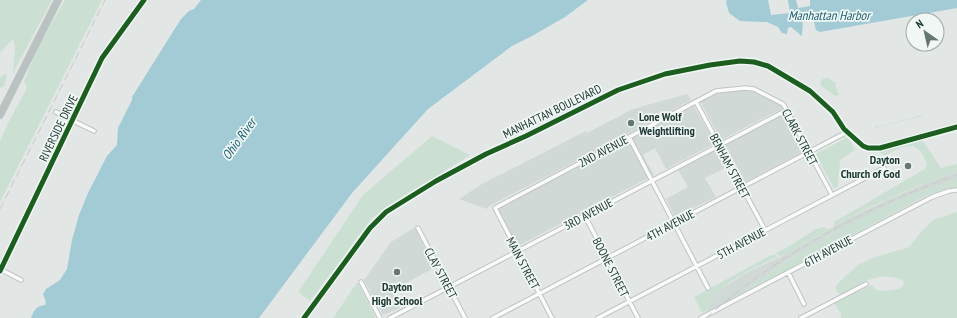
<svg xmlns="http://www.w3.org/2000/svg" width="957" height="318" font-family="'PT Sans Narrow',sans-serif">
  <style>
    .built { fill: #d0d9d5 }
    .green { fill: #cbe0d3 }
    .water { fill: #a2cbd6 }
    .pier { fill: #e2e7e5 }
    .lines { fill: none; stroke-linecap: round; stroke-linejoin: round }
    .minor-casing { stroke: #bfc4c2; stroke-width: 5.5 }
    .major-casing { stroke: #bcc4c2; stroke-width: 6 }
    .highway-casing { stroke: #bcc4c2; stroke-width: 8 }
    .minor { stroke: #fbfbfb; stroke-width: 3.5 }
    .major { stroke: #cdd4d2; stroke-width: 4.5 }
    .highway { stroke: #b9c2c0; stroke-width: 5.5 }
    .rail { stroke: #c6c9c9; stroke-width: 1; stroke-dasharray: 8 4; stroke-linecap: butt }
    .cycleway-casing { stroke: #f0f7f4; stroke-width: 8 }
    .cycleway { stroke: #1b5e20; stroke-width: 5 }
    .poi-dot { fill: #657773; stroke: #f0f7f4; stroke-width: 1.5 }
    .labels { text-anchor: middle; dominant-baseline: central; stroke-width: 3.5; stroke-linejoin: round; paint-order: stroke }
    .street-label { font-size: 12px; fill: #213a35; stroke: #f0f7f4 }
    .poi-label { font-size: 12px; font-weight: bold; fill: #213a35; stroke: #f0f7f4; text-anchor: start }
    .water-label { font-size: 13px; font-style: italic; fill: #1c6075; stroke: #f0f7f4 }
  </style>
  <rect width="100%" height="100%" fill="#e2e7e5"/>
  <path class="built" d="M736 90 753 91 782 106 783 108 721 140 700 101 715 93Z
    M687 94 691 100 567 166 491 205 486 209 459 199 482 184 586 131 587 133 633 109Z
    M694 106 714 142V144L666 169 655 148 643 155 654 175 518 246 498 209Z
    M785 114 804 150V151L745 182 725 145Z
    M717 149 718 150 727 167 705 178 716 197 675 217 666 199 688 187 678 170Z
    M957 171V179L912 195 839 230 783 263 729 301 707 311 711 300 721 289 748 272 787 254 845 220 891 198 933 180Z
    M414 228 416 230 434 268 391 291 400 308 383 315 364 280 391 242Z"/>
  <path class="green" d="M0 0H52L13 73 15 48 13 39 0 53Z
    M65 0H102L0 202V141L8 123 27 88 24 81 39 45Z
    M5 73 7 77 4 86 0 88V78Z
    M824 78H828L836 83 835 84 839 95 835 96 821 86 820 82Z
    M922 115V116L875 128 876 126H881Z
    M432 136 470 155 414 190 372 218 310 301 298 292 363 195Z
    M848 137 855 150 840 160 838 186 834 189 816 154Z
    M921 138 941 168 957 164V171C915 186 873 204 834 226V222L925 169 927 163C922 152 917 143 903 147 896 149 892 151 886 156L876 150Z
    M957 179V188H950L926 196 729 301C786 259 846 223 911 195 926 189 942 184 957 179Z
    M957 212V318H841V314L834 303 872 285 876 290C886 291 894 291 903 287L904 281C880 269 861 283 840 295L836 290V285L858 265 873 258 909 247 921 232 933 220Z
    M823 227 829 229 787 254 780 256 776 253 791 245 816 229Z
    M771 255H775L778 257C759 265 724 282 712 299 709 302 708 307 707 311L702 313 694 297Z
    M358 283 376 318H333L356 284Z"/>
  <path class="water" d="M201 0H588L565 17 532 36 512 46 428 109 352 193 259 318H31C34 310 36 306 45 305L46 302 43 294 46 289 60 280 67 269 72 240 79 215 88 193 107 156 117 145 118 128 132 100V97L181 19 189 11 194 9Z
    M727 0H957V8L820 32 816 30 813 18 803 19 802 36 791 27 788 28 787 34 782 33 778 27 767 22 740 21 729 13 726 2Z"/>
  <path class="pier" d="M768 0H788L790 13 771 15Z
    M796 0H810V6L798 8Z"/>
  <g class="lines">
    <defs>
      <path id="minor" d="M696 102 765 230
        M56 112C69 119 81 125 94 131
        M629 137 708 288
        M585 216 638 318
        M418 228 465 318
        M0 269 21 280
        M788 272 804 304
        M361 282 380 318
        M304 318 370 228 386 212 436 181 486 154 526 136 618 90 665 74 710 65 740 61 754 62 768 66 810 91 833 112 844 129 863 146 868 148H880L957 127
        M390 318 787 110
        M493 318 847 132
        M552 318 495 208 716 91 745 88 754 89 783 104 785 107 832 195
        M598 318 884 168
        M701 318 932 197 949 191 957 190
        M801 318 866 284"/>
      <path id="major" d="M0 271 102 58 144 0"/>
      <path id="highway" d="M0 115 58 0"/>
    </defs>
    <use href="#minor" class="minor-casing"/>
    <use href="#major" class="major-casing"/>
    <use href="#highway" class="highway-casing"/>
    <use href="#minor" class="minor"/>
    <use href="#major" class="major"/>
    <use href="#highway" class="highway"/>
    <path class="rail" d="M0 209 105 0
      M706 318C778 254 866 207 957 175"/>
    <defs>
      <path id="cycleway" d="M0 271 102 58 144 0
        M304 318 370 228 386 212 436 181 486 154 526 136 618 90 665 74 710 65 740 61 754 62 768 66 810 91 833 112 844 129 863 146 868 148H880L957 127"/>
    </defs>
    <use href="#cycleway" class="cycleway-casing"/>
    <use href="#cycleway" class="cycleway"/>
  </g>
  <g class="poi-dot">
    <circle cx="631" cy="123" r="4"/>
    <circle cx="908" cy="166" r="4"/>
    <circle cx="397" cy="272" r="4"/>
  </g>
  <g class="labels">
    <g class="street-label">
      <text transform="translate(552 111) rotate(-26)">MANHATTAN BOULEVARD</text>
      <text transform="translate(58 128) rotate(-64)">RIVERSIDE DRIVE</text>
      <text transform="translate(800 137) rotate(62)">CLARK STREET</text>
      <text transform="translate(603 151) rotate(-28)">2ND AVENUE</text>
      <text transform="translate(730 166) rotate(62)">BENHAM STREET</text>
      <text transform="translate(588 214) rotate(-28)">3RD AVENUE</text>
      <text transform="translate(670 225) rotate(-28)">4TH AVENUE</text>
      <text transform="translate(741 243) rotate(-28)">5TH AVENUE</text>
      <text transform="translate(828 251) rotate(-28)">6TH AVENUE</text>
      <text transform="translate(523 263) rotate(62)">MAIN STREET</text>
      <text transform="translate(611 267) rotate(63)">BOONE STREET</text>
      <text transform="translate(441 273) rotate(62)">CLAY STREET</text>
    </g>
    <g class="poi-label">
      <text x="639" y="116">Lone Wolf<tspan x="639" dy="14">Weightlifting</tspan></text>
      <text x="900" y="159" text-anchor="end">Dayton<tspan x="900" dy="14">Church of God</tspan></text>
      <text x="397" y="286" text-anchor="middle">Dayton<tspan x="397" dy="14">High School</tspan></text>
    </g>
    <g class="water-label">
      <text x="829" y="15">Manhattan Harbor</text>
      <text transform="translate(239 139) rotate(-54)">Ohio River</text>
    </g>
  </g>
  <g transform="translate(925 32) rotate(326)"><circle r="19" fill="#f0f7f4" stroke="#9daba8"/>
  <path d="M0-3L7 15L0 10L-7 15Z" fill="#657773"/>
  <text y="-6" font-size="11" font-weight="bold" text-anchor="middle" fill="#213a35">N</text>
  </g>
</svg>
